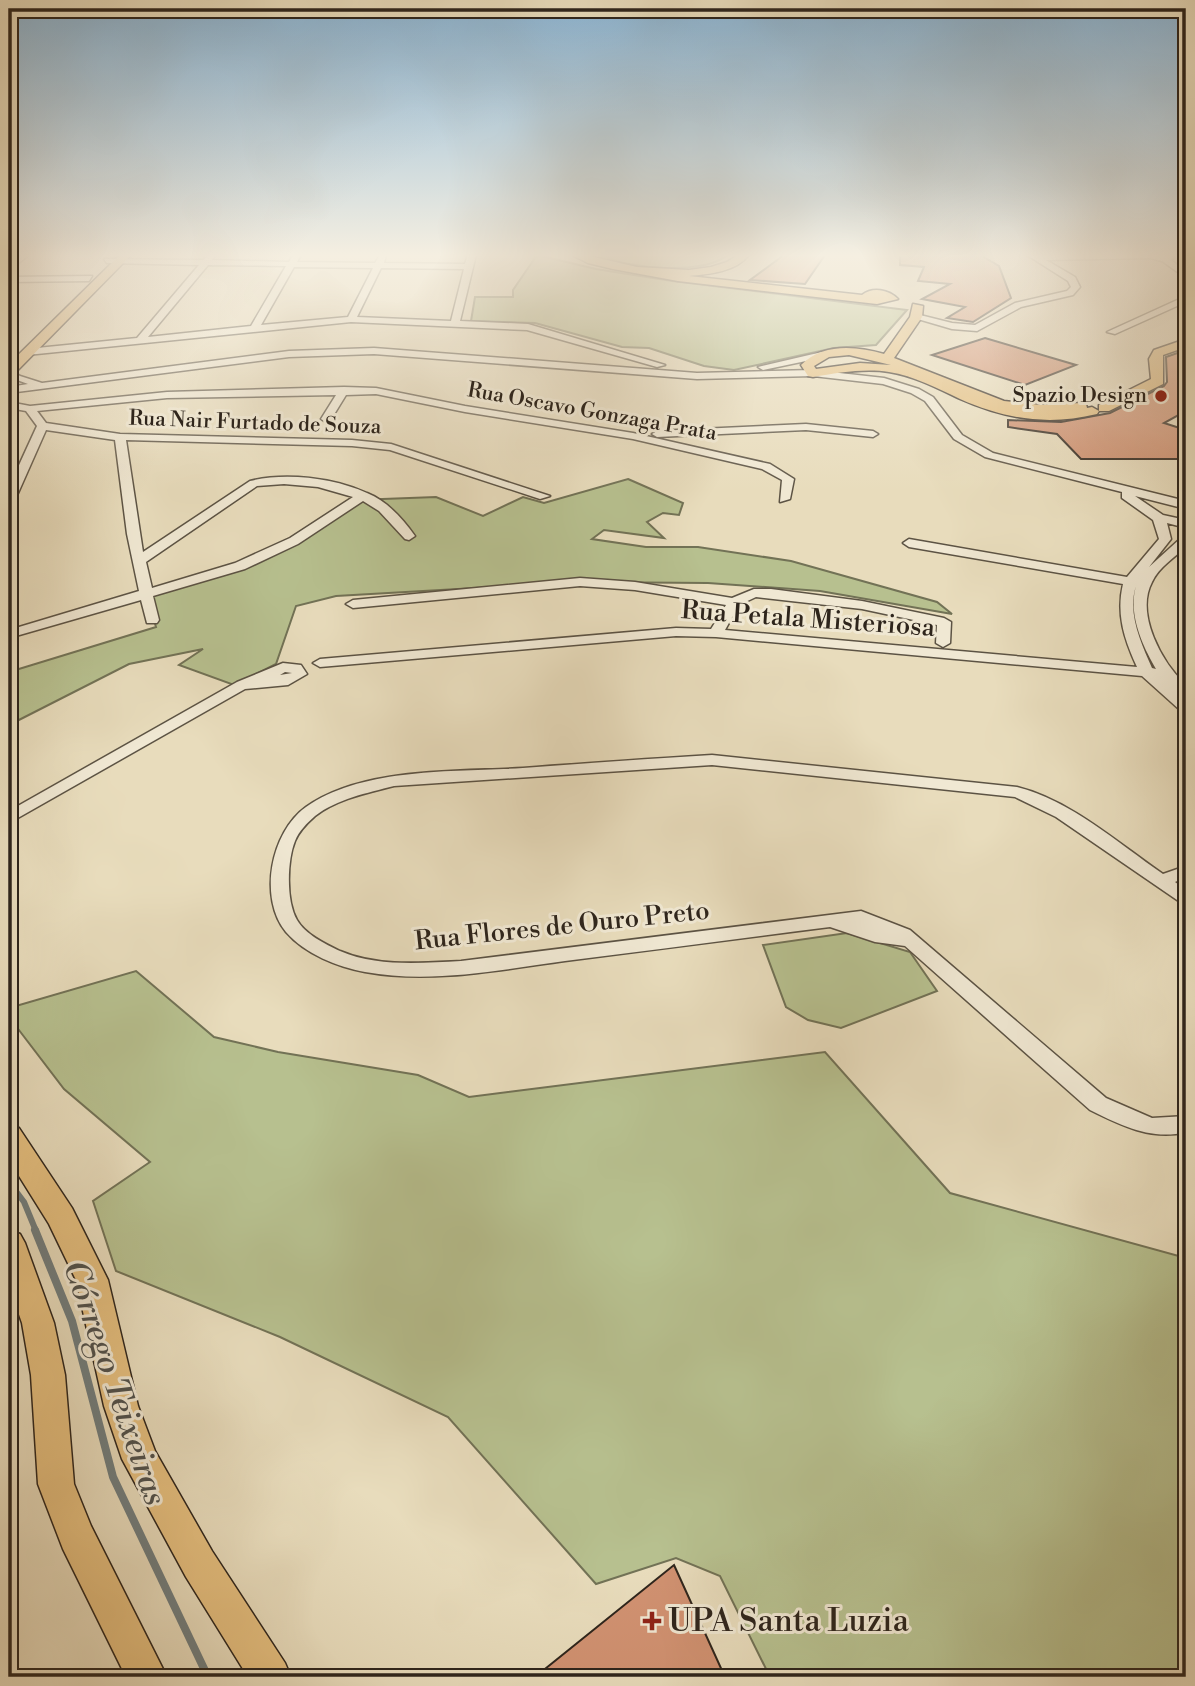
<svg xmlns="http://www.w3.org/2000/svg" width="1195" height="1686" font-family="'Libre Bodoni',serif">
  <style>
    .green { fill: #b7c08f; stroke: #727256; stroke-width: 2 }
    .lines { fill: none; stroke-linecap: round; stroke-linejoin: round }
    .stream-far1 { stroke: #717d7d; stroke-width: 6 }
    .stream { stroke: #717d7d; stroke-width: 8 }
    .building { fill: #d19272; stroke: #2e251c; stroke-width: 2 }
    .minor-casing { stroke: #5c5344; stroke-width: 3 }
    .major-casing { stroke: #2e251c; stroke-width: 3 }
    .minor { fill: #f0e8d3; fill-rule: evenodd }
    .major { fill: #e4be7e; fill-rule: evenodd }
    .poi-dot { fill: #8f2418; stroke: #f0e8d3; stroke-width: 2.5 }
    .labels { text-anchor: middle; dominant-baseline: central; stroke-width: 6; stroke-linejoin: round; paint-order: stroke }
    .far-poi-label { font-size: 21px; fill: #2e251c; stroke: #f0e8d3; text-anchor: end }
    .far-street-label { font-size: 21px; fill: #2e251c; stroke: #f0e8d3 }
    .street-label { font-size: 26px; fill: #2e251c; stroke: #f0e8d3 }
    .near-poi-label { font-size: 32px; fill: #2e251c; stroke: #f0e8d3; text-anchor: start }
    .near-water-label { font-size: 33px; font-style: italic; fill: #50514c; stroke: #f0e8d3 }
  </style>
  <rect width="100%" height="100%" fill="#e8dcbc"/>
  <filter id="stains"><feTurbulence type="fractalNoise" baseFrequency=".00286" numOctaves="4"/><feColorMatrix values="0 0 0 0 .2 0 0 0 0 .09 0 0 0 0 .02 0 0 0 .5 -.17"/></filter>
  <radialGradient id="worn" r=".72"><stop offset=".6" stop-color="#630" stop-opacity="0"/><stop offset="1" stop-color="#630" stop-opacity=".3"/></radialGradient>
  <path class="green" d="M537 255 596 269 672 281 907 310 876 345 834 348 734 370 704 366 649 348 622 347 535 323 471 321 475 297H513V290Z
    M601 255H726V256C702 275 627 269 601 255Z
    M628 479 683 503 679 515 663 513 647 522 664 538 604 530 592 539 646 547H698L791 561 937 602 952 614 820 591 708 583 580 582 336 596 296 606 276 664 234 685 179 665 203 649 129 664 9 725V672L156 627 146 593 198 579 294 541 356 500 436 497 483 516 523 497 544 503Z
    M847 933 910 952 937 991 841 1028 808 1020 786 1007 763 945Z
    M136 971 214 1037 278 1052 418 1075 469 1097 825 1052 950 1193 1186 1258V1677H770L720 1576 676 1558 596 1584 448 1417 280 1337 116 1271 93 1201 150 1162 64 1089 9 1017V1008Z"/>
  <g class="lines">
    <path class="stream-far1" d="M9 1182 24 1202 36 1231"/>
    <path class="stream" d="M35 1230 72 1321 113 1477 208 1677"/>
  </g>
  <path class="building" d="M784 255H825L805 284 750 280Z
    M900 255H980L999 266 1011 298 973 322 947 318 965 307 922 299 950 284 918 281 924 267 900 265Z
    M985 338 1076 365 1025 385 932 355Z
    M1186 350V411L1164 423 1186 430V459H1081L1057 434 1008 427V420L1061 422 1110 413 1164 386 1167 382 1166 357Z
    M674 1565 725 1677H535Z"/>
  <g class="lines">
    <defs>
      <path id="minor" d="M21 255H29L9 270V264Z
        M208 255 215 256 212 260 289 262 293 255H301L297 262 375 263 380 255H386L384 263 465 264 468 255H476L460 321 528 324 665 365 657 367 527 330 351 322 27 355 22 352 27 349 137 338 199 265 107 263 104 259 203 260ZM208 265 286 266 251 326 148 337ZM294 267 373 268 348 317 261 325ZM381 268 464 269 451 321 357 317Z
        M1027 255H1171L1174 258 1171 260 1186 272V278L1162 261 1150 258 1046 260 1075 277 1080 287 1073 295 1021 307 977 331 952 329 911 317 916 314 952 323 975 325 1015 303 1067 291 1071 287 1068 281Z
        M92 276 89 281 9 282V277Z
        M1186 296V302L1115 334 1107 332Z
        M374 348 697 373 813 370 884 378 919 389 933 397 962 435 993 453 1186 501V509L1135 496 1163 515 1186 520V528L1167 523 1171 539 1149 567 1182 537 1186 536V547C1175 557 1159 567 1152 582 1135 614 1162 663 1186 685V697H1182L1186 700V713L1181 711 1142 676 716 637 676 636 320 667 313 663 320 659 676 628 711 629 726 605 635 590 580 586 353 608 346 604 353 600 580 578 635 582 732 598 754 589H771L862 601 944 618 951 622 950 643 943 647 936 643 937 625 862 609 756 597 739 605 725 630 1137 667C1124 639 1116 614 1123 584L909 547 903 543 909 539 1127 577 1159 539 1153 520 1122 498V492L985 457 954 439 925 401 911 393 883 384 813 376 697 379 374 354 289 357 9 393V387L28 384 9 377V369L20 376 42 383 289 351ZM1136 586C1128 614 1142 645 1156 669L1152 668C1141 643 1127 613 1136 586Z
        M822 352 825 353V357L763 370 758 367Z
        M344 387 376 388 465 406 633 433 770 464 794 479 790 499 780 502 782 480 762 469 633 439 465 412 376 394 346 395 330 421 326 422 321 419 336 395 167 398 37 411 46 423 120 434 352 440 391 444 550 496 540 499 390 450 352 446 126 440 143 552 250 481C286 472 334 478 367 493 387 501 403 519 415 536L409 540 405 539 379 511 363 501 298 544 245 569 153 596 159 620 157 623H147L141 600 9 638V630L139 591 127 534 115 440 46 430 15 500 9 504V487L37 426 26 411 9 408V402L30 406 167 392ZM284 484 318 487 353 497 290 538 235 563 152 588 146 562 257 486Z
        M806 424 873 431 878 434 873 437 806 430 657 437 652 434 657 431Z
        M283 663 301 665 307 674 288 685 245 689 9 823V811L237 682ZM285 672 292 673 280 675Z
        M712 755 1017 787C1070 800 1118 843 1163 874L1186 866V877L1175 882 1186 890V904L1180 902 1056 817 1015 797 712 765 394 786C367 793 337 799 315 816 307 823 299 831 295 841 287 861 286 901 297 920 305 934 325 944 340 951 377 967 421 963 461 961L861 911 910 930 1106 1098 1152 1118 1186 1116V1132C1152 1141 1120 1125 1090 1110L905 946 875 942 830 927C742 938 653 950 565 961 500 970 430 984 365 972 338 967 305 954 286 932 258 898 271 832 306 807 362 767 456 772 523 768 586 763 649 759 712 755Z"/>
      <path id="major" d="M120 255H131L14 374 9 375V364Z
        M572 255H585L637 267 689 270 711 267 727 262 738 255H749C735 272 710 274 689 276L862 295C873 286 889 290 898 299L877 304 678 281 613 269 588 263Z
        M913 304 923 306 922 317 894 358 1004 401 1041 405 1081 403 1086 404 1087 408 1092 407 1099 411 1097 414C1048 426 1005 419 960 399 937 388 914 376 889 372 864 368 838 373 813 377L808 376 801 365C823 343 856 346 884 354L910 317ZM849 355 891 365 860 363 816 369 814 366 829 357Z
        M1186 339V347L1163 355V384L1109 411H1099V405L1151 379 1149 359 1154 350Z
        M9 1125 19 1128 72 1208 108 1280 138 1406 155 1451 212 1551 285 1663 291 1677H248L186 1577 122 1459 104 1406 76 1280 49 1224 9 1160Z
        M9 1230 20 1234 25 1243 54 1323 65 1375 74 1484 91 1526 167 1677H126L63 1549 38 1484 31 1375 22 1323 9 1286Z"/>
    </defs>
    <use href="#minor" class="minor-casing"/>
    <use href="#major" class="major-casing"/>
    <use href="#minor" class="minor"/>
    <use href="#major" class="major"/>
  </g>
  <linearGradient id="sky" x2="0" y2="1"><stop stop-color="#8ab6d7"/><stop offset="0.52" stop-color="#f5efe1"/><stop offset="1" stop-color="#f5efe1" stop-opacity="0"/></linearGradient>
  <rect width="1195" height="491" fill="url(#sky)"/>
  <g class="poi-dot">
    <circle cx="1161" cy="396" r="7"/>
    <path d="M648.5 1610.5h7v7h7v7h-7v7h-7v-7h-7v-7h7z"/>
  </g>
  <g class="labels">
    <g class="far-poi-label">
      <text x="1147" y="396">Spazio Design</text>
    </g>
    <g class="far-street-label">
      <text transform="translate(592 412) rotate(10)">Rua Oscavo Gonzaga Prata</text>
      <text transform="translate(255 423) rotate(2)">Rua Nair Furtado de Souza</text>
    </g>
    <g class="street-label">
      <text transform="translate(808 619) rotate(4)">Rua Petala Misteriosa</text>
      <text transform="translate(562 926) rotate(-6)">Rua Flores de Ouro Preto</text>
    </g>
    <g class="near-poi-label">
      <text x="668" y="1621">UPA Santa Luzia</text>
    </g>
    <g class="near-water-label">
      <text transform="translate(114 1383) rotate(71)">Córrego Teixeiras</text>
    </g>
  </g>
  <rect width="1195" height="1686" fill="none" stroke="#e8dcbc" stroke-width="35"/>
  <rect x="10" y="10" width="1174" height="1665" fill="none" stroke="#2e251c" stroke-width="3.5"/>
  <rect x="18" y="18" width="1160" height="1651" fill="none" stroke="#2e251c" stroke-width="2"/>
  <rect width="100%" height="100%" filter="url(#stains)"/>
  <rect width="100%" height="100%" fill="url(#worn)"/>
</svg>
